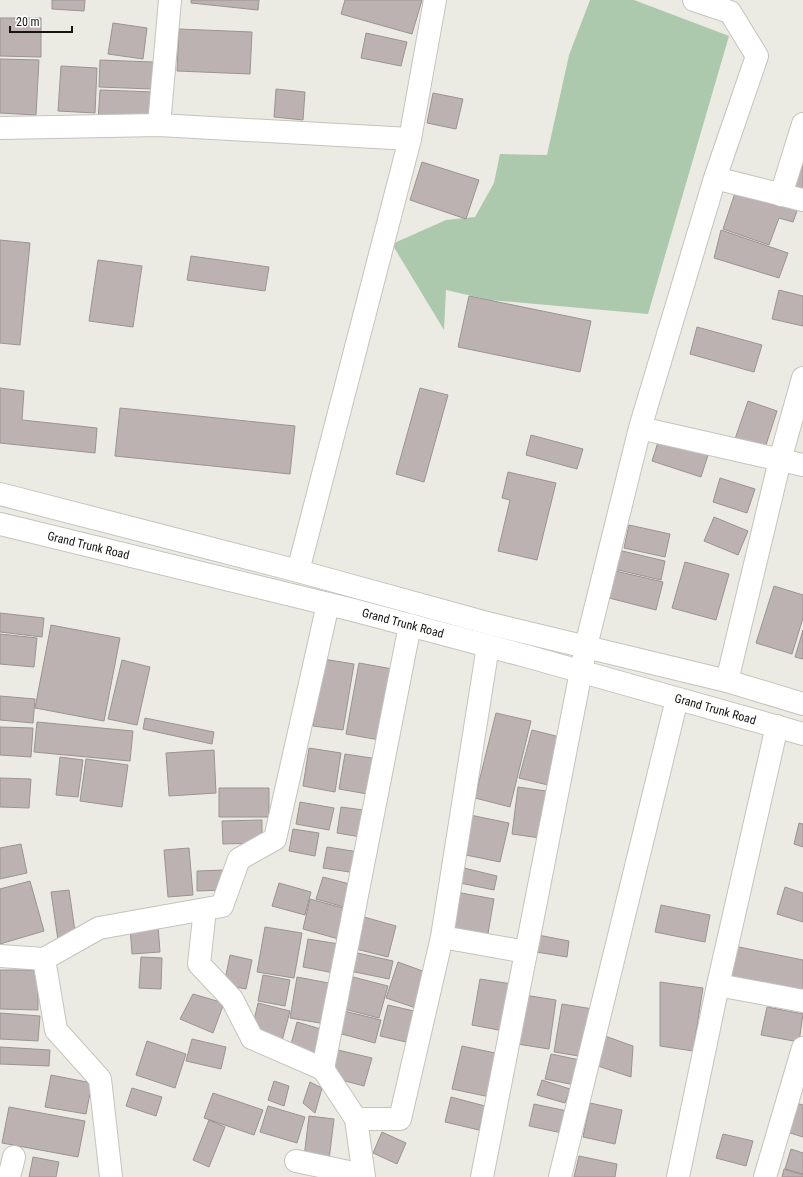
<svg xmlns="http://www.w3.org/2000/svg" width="803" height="1177" font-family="'Roboto Condensed',sans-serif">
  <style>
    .green { fill: #acc8ad }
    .building { fill: #bbb2b1; stroke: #9b9392 }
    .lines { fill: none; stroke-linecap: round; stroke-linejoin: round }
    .minor-casing { stroke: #c4c3bc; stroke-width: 24 }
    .tertiary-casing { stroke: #c4c3bc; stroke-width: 24 }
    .secondary-casing { stroke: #c4c3bc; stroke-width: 24 }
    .minor { stroke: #fff; stroke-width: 22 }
    .tertiary { stroke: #fff; stroke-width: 22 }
    .secondary { stroke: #fff; stroke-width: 22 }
    .labels { text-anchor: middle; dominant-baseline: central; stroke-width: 4; stroke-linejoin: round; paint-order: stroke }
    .street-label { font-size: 12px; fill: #141411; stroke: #fff }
  </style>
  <rect width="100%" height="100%" fill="#ecebe3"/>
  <path class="green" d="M590 0H634L729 36 648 314 490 300 446 290 444 330 392 244 446 220 475 217 494 183 500 154 547 155 569 55Z"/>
  <path class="building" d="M52 0H85L84 11 52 9Z
    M191 0H259L258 10 191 3Z
    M345 0H422L412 34 341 14Z
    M0 18H41V57L0 56Z
    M113 23 147 28 143 59 108 54Z
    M179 29 252 32 250 74 177 71Z
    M366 33 407 42 401 66 361 58Z
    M0 59 39 60 36 115 0 113Z
    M100 60 153 62 152 89 99 87Z
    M61 66 97 68 95 113 58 111Z
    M276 89 305 92 303 120 274 117Z
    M100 90 154 92 153 122 98 120Z
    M433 93 463 99 456 129 427 123Z
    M803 154V190L793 187Z
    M422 162 479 180 466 219 410 200Z
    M737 187 798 208 793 222 779 218 769 245 723 229Z
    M721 230 788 253 779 278 714 258Z
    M0 240 30 243 20 345 0 343Z
    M191 256 269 267 265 291 187 280Z
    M98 260 142 266 133 327 89 321Z
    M779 290 803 296V326L772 319Z
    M469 296 591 321 580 372 458 347Z
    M697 327 762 345 754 372 690 354Z
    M0 388 24 391 22 420 97 428 95 453 0 443Z
    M420 388 448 395 424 482 396 474Z
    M748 401 777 411 765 448 735 439Z
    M120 408 295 426 290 474 115 456Z
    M531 435 583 449 577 469 526 455Z
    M659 439 708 455 701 477 652 461Z
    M508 472 556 483 537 560 498 551 510 500 502 498Z
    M720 478 755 489 747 513 713 502Z
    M714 517 748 531 738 555 704 541Z
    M629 525 670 534 665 557 624 548Z
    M618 550 665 561 661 580 614 569Z
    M685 562 729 574 716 620 672 608Z
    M611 570 663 582 656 610 605 597Z
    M774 586 803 595V618L792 654 756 643Z
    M0 613 44 618 42 637 0 632Z
    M51 625 120 638 104 721 35 708Z
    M803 630V659L795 657Z
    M0 634 37 638 34 667 0 664Z
    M323 659 354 664 343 730 313 726Z
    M122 660 150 667 137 725 108 719Z
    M359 663 398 670 385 741 346 734Z
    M0 696 35 699 33 723 0 720Z
    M496 713 531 721 510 807 475 798Z
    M145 718 214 732 212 744 143 729Z
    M37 722 133 731 130 761 34 752Z
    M0 727 33 728 31 757 0 755Z
    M532 730 564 738 552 786 519 778Z
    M309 748 341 753 335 792 303 786Z
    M214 750 216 793 169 796 166 753Z
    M345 754 378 759 373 795 339 789Z
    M60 757 83 760 78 797 56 795Z
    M86 759 128 765 122 807 80 801Z
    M0 778 31 779 29 808 0 807Z
    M518 787 546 791 540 838 512 834Z
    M219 788H269V817H219Z
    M300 802 334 808 329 830 296 824Z
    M341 807 371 811 367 838 337 833Z
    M470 815 509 823 500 862 461 854Z
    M262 820V843L223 844 222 821Z
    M799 823 803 824V847L794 844Z
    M293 829 319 833 315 856 289 851Z
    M21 844 27 873 0 879V848Z
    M327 847 359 852 356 873 323 868Z
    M189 848 193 895 168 897 164 850Z
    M464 868 497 876 494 890 460 883Z
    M224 870 225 890 197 891V871Z
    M323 877 357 886 351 909 316 899Z
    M30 881 44 931 0 944V889Z
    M279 883 311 892 305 915 272 906Z
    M785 887 803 893V922L777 914Z
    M69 890 76 938 58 940 51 892Z
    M456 892 494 899 487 939 449 932Z
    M310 899 350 910 342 940 303 929Z
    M661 905 710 915 705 942 655 932Z
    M364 917 396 926 388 957 356 949Z
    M158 925 160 952 132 954 130 927Z
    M265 927 302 933 294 978 257 972Z
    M538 935 569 941 567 957 536 952Z
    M308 939 339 944 334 973 303 967Z
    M734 946 803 960V993L728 977Z
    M353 952 393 961 389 979 350 971Z
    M230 955 252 960 246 989 224 985Z
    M141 957 162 958 161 989 139 988Z
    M398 962 428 973 416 1008 386 998Z
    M0 970H38V1010L0 1009Z
    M263 975 290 980 285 1006 258 1001Z
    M297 977 334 984 326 1024 290 1018Z
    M353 977 388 986 379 1018 344 1009Z
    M480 979 512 984 504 1031 472 1025Z
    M660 982 703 988 693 1051 660 1046Z
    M193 994 224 1003 213 1033 180 1019Z
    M524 995 556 1000 549 1049 517 1044Z
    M258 1003 290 1011 282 1041 251 1034Z
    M562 1004 593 1009 585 1057 554 1052Z
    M388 1005 414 1011 406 1042 380 1036Z
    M767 1007 803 1014 799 1042 761 1035Z
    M344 1011 381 1020 375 1043 338 1033Z
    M0 1013 40 1016 38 1041 0 1039Z
    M297 1022 324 1030 317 1056 290 1048Z
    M602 1035 633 1046 631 1077 592 1064Z
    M192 1039 226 1047 221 1069 186 1061Z
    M147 1041 186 1054 175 1088 136 1075Z
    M462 1046 500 1054 490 1097 452 1089Z
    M0 1047 50 1050 49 1066 0 1064Z
    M338 1050 372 1058 364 1086 330 1077Z
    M551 1054 580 1060 575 1085 545 1079Z
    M51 1075 92 1083 86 1114 45 1107Z
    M542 1080 570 1089 565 1103 537 1095Z
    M274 1081 289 1086 284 1106 268 1100Z
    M310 1082 322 1088 315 1113 303 1103Z
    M132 1088 162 1097 156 1116 126 1106Z
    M213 1093 263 1110 254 1135 204 1118Z
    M451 1097 485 1106 479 1130 445 1122Z
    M792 1102 803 1105V1137L784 1131Z
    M590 1103 622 1110 615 1144 583 1137Z
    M534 1104 567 1111 562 1133 529 1126Z
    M268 1106 305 1117 297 1143 260 1132Z
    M9 1107 85 1121 78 1157 2 1143Z
    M309 1116 334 1119 329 1160 304 1157Z
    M209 1120 225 1127 209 1167 193 1160Z
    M382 1132 406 1143 397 1164 373 1153Z
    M723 1134 753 1141 746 1166 716 1158Z
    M791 1149 803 1153V1174L785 1169Z
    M579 1156 617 1164 615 1177H574Z
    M33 1157 59 1162 56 1177H29Z
    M784 1169 803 1175V1177H782Z"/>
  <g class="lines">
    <defs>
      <path id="minor" d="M159 125 170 0
        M0 128 159 125 410 139
        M715 178 803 200
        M781 195 803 124
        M640 428 803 465
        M298 571 410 139 435 0
        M586 646 640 428 715 178 757 56 730 12 694 0
        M727 681 780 460 803 378
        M205 909 199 964 232 999 252 1038
        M442 937 526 952
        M0 956 44 959 99 928 222 906 239 859 275 839 328 604
        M44 959 56 1030 100 1079 111 1177
        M718 985 803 1001
        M323 1069 410 625
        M356 1119H400L442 937 488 646
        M296 1161 363 1175
        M9 1177 14 1157
        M560 1177 677 699
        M678 1177 718 985 777 726
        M765 1177 803 1048"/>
      <path id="tertiary" d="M252 1038 323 1069 356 1119 364 1177
        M482 1177 586 646"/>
      <g id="secondary">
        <path d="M0 494 298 571 491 624 727 681 803 704"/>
        <path id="s1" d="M0 524 353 610 526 656 803 734"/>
      </g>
    </defs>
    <use href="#minor" class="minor-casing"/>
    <use href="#tertiary" class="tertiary-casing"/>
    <use href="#secondary" class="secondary-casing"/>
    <use href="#minor" class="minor"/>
    <use href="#tertiary" class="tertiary"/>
    <use href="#secondary" class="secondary"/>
  </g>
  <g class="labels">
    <g class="street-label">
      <text stroke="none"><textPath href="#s1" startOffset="91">Grand Trunk Road</textPath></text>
      <text stroke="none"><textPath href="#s1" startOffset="415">Grand Trunk Road</textPath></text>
      <text stroke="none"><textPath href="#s1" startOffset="739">Grand Trunk Road</textPath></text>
    </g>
  </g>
  <path d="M10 26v6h62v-6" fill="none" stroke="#141411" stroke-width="2"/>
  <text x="16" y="26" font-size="12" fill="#141411" stroke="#ffffff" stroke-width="3" paint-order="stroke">20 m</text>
</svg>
